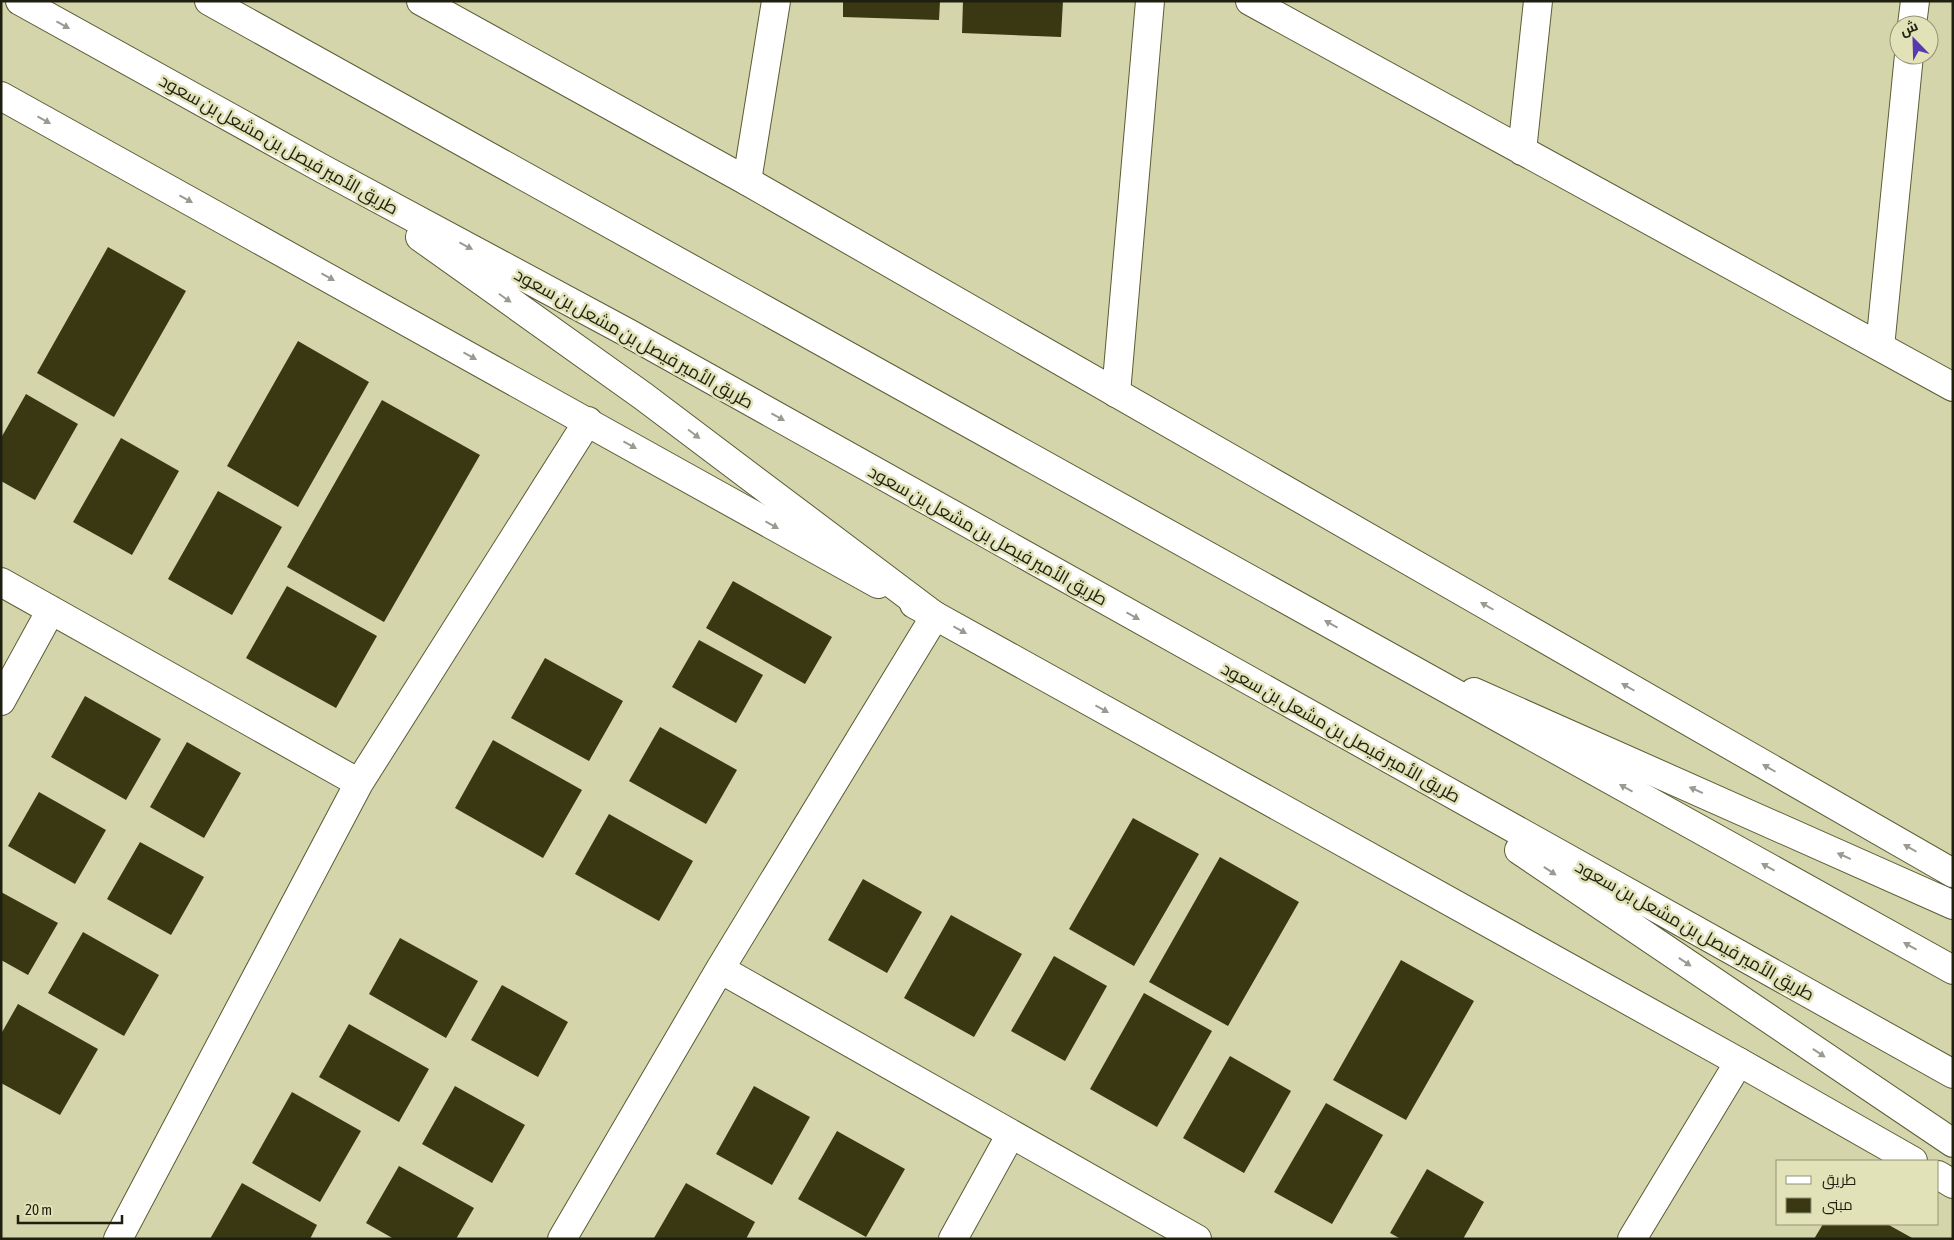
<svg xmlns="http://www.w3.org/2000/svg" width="1954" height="1240" font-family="'Asap Condensed',Cairo,sans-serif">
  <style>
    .building { fill: #393813 }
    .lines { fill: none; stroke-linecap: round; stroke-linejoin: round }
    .minor-casing { stroke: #5b5b35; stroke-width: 30 }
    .secondary-casing { stroke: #5b5b35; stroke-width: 30 }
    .primary-casing { stroke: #5b5b35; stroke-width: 30 }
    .minor { stroke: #fff; stroke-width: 28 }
    .secondary { stroke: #fff; stroke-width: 28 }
    .primary { stroke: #fff; stroke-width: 28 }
    .oneway { fill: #9a9a93 }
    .labels { text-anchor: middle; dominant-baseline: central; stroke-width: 5; stroke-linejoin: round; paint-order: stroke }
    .street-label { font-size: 18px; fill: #1f1f0f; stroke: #e1e2b8 }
  </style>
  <rect width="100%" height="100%" fill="#d4d5ab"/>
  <path class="building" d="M843 1H940L939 20 843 17Z
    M963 1H1063L1061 37 962 33Z
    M108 247 186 291 114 417 37 373Z
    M298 341 369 382 298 507 227 466Z
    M26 394 78 424 35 500 1 481V438Z
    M382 400 480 455 384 622 287 567Z
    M121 438 179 471 132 555 73 522Z
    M218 491 282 527 232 615 168 579Z
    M733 581 832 637 805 684 706 628Z
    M287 586 377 636 336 708 246 658Z
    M699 640 763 675 736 723 672 687Z
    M545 658 623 701 589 761 511 718Z
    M85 696 161 739 126 800 51 757Z
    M660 727 737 770 706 824 629 781Z
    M493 740 582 790 543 858 455 808Z
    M187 742 241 773 204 838 150 807Z
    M39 792 106 830 75 884 8 846Z
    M609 814 693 861 659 921 575 874Z
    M1133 818 1199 854 1134 966 1069 929Z
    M140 842 204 877 171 935 107 899Z
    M1220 857 1299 902 1228 1026 1149 982Z
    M863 879 922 912 887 973 828 940Z
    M1 892 58 923 28 975 1 960Z
    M951 915 1022 954 974 1037 904 998Z
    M83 932 159 975 124 1036 48 993Z
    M400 938 478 981 446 1038 369 994Z
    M1054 956 1107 986 1065 1061 1011 1031Z
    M1401 960 1474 1001 1406 1120 1333 1080Z
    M502 985 568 1022 538 1077 471 1040Z
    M1144 993 1212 1031 1157 1127 1090 1089Z
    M18 1004 98 1049 60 1115 1 1083V1034Z
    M349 1024 429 1069 399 1122 319 1077Z
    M1230 1056 1291 1091 1244 1173 1183 1138Z
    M455 1086 525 1125 492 1183 422 1144Z
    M754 1086 810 1117 772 1185 716 1154Z
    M292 1092 361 1131 320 1202 252 1163Z
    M1326 1103 1383 1135 1332 1224 1274 1192Z
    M837 1131 905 1169 866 1237 798 1199Z
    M399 1166 474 1208 456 1239H394L366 1223Z
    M1427 1169 1484 1202 1463 1239H1401L1390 1233Z
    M242 1183 317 1225 310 1239H210Z
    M686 1183 755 1222 746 1239 654 1238Z
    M1823 1224H1887L1914 1239H1814Z"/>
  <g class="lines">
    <defs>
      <path id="minor" d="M1250 1 1953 387
        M1912 25 1915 1
        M1522 151 1538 1
        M747 181 776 1
        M1880 347 1909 55
        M1116 393 1150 1
        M1 582 359 783
        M935 616 720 969 1197 1239
        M1 701 51 610
        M118 1239 359 783 588 421
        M562 1239 720 969
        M953 1239 1011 1134
        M1632 1239 1739 1062"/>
      <path id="secondary" d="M421 1 747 181 1953 873
        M1 96 878 584
        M914 604 1739 1062 1913 1161
        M1474 692 1953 905
        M1938 1175 1953 1184"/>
      <path id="primary" d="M20 1 323 169 628 333 1953 1074
        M209 1 1953 970
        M420 237 643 396 935 616
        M1519 850 1953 1143"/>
    </defs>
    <use href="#minor" class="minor-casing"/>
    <use href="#secondary" class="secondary-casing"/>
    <use href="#primary" class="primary-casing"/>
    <use href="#minor" class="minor"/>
    <use href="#secondary" class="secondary"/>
    <use href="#primary" class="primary"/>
  </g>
  <defs><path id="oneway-solid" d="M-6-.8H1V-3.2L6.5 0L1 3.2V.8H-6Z" transform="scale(1.25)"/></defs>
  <g class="oneway">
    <use href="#oneway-solid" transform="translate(63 25) rotate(29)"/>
    <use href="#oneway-solid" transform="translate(44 120) rotate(29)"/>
    <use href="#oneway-solid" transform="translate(186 199) rotate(29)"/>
    <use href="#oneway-solid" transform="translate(466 246) rotate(28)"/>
    <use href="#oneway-solid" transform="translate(328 277) rotate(29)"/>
    <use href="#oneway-solid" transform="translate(505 298) rotate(35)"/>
    <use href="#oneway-solid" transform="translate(470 356) rotate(29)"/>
    <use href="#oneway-solid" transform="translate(778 417) rotate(29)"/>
    <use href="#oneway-solid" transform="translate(694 434) rotate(37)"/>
    <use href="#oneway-solid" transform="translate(630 445) rotate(29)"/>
    <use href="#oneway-solid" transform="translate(772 525) rotate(29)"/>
    <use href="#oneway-solid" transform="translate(1487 606) rotate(-150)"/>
    <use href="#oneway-solid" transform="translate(1133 616) rotate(29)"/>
    <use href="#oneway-solid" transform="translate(1331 624) rotate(-151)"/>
    <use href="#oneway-solid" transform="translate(960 630) rotate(29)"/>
    <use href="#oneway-solid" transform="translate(1628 687) rotate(-150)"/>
    <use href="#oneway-solid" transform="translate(1102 709) rotate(29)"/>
    <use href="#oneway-solid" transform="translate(1769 768) rotate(-150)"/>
    <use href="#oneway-solid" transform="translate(1626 788) rotate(-151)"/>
    <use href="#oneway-solid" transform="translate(1696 790) rotate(-156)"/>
    <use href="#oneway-solid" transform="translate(1910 848) rotate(-150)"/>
    <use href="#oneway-solid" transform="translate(1844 856) rotate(-156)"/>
    <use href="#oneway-solid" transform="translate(1768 867) rotate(-151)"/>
    <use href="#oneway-solid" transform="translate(1550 871) rotate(34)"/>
    <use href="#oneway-solid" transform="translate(1910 946) rotate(-151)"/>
    <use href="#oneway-solid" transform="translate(1685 962) rotate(34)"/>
    <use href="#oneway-solid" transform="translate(1819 1053) rotate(34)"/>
  </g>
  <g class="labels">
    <g class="street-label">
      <text transform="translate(279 144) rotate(29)">طريق الأمير فيصل بن مشعل بن سعود</text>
      <text transform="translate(634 338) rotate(29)">طريق الأمير فيصل بن مشعل بن سعود</text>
      <text transform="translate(988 535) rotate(29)">طريق الأمير فيصل بن مشعل بن سعود</text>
      <text transform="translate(1341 732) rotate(29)">طريق الأمير فيصل بن مشعل بن سعود</text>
      <text transform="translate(1695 930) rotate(29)">طريق الأمير فيصل بن مشعل بن سعود</text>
    </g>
  </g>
  <rect width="1954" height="1240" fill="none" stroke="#1f1f0f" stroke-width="5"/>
  <rect x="1776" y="1160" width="162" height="65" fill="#e1e2b8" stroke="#939474"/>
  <rect x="1786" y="1176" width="25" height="8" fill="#ffffff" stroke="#939474"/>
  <text x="1822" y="1185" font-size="15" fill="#1f1f0f">طريق</text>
  <rect x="1786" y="1198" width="25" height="15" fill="#393813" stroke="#939474"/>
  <text x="1822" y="1210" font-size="15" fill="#1f1f0f">مبنى</text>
  <g transform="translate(1914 40) rotate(337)"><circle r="24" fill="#e1e2b8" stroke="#939474"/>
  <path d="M0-4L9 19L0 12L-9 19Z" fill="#573ab2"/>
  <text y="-8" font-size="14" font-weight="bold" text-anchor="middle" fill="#1f1f0f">ش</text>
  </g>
  <path d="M18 1215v8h104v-8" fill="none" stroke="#1f1f0f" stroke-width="2.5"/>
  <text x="25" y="1215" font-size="15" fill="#1f1f0f" stroke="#e1e2b8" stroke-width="4" paint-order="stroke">20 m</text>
</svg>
